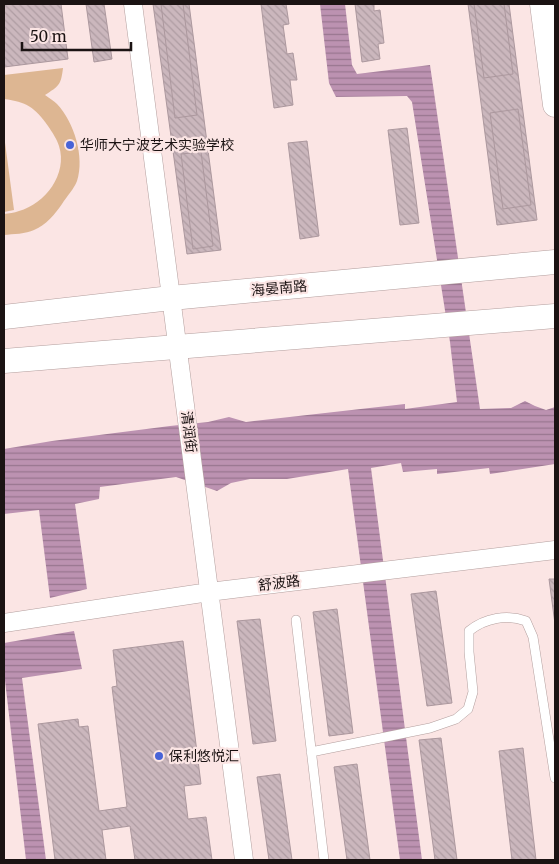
<svg xmlns="http://www.w3.org/2000/svg" width="559" height="864" font-family="Merriweather,'Noto Sans SC',serif">
  <style>
    .green { fill: #ddb692 }
    .water { fill: url(#water-rules) }
    .building { fill: url(#building-back-hatch); stroke: #ac989e }
    .lines { fill: none; stroke-linecap: round; stroke-linejoin: round }
    .lane-casing { stroke: #b39f9e; stroke-width: 10 }
    .street-casing { stroke: #b39f9e; stroke-width: 19 }
    .secondary-casing { stroke: #b39f9e; stroke-width: 25 }
    .lane { stroke: #fff; stroke-width: 9 }
    .street { stroke: #fff; stroke-width: 18 }
    .secondary { stroke: #fff; stroke-width: 24 }
    .poi-dot { fill: #4863d7; stroke: #fbe5e4; stroke-width: 2 }
    .labels { text-anchor: middle; dominant-baseline: central; stroke-width: 4.5; stroke-linejoin: round; paint-order: stroke }
    .poi-label { font-size: 14px; fill: #1b1313; stroke: #fbe5e4; text-anchor: start }
    .street-label { font-size: 14px; fill: #1b1313; stroke: #fbe5e4 }
  </style>
  <defs>
    <pattern id="water-rules" width="6" height="5" patternUnits="userSpaceOnUse" patternTransform="scale(1.25)"><rect width="6" height="5" fill="#bc92b1"/><path d="M0 2.5h6" fill="none" stroke="#98768f"/></pattern>
    <pattern id="building-back-hatch" width="6" height="6" patternUnits="userSpaceOnUse" patternTransform="scale(1.25)"><rect width="6" height="6" fill="#cbb7bd"/><path d="M-1 5l2 2M0 0l6 6M5-1l2 2" fill="none" stroke="#ae9ca2"/></pattern>
  </defs>
  <rect width="100%" height="100%" fill="#fbe5e4"/>
  <path class="green" d="M63 68C61 85 59 86 45 95 49 98 54 101 57 104 74 122 85 157 77 181 74 189 67 196 62 204 56 213 45 226 34 230 26 234 13 234 4 235V214C9 213 14 213 19 211 45 204 68 174 59 146 57 139 52 132 48 126 35 107 26 102 4 99V75Z
    M4 135 14 210 4 212Z"/>
  <path class="water" d="M320 4H345L352 65 357 74 430 65 480 409 511 408 525 401 535 406 546 410 555 407V464L490 474 489 468 437 474V469L403 472 401 463 371 468 422 860H400L348 469 287 479H250L231 483 217 491 176 477 100 487 99 499 75 504 87 589 50 598 39 510 4 514V449L52 441 170 426 208 422 229 417 246 422 405 404V409L457 402 450 342 412 102 407 96 336 97 329 83Z
    M74 631 82 669 22 678 46 860H26L4 672V643Z"/>
  <path class="building" d="M4 4H61L68 59 4 67Z
    M86 4H104L112 59 94 62Z
    M153 4H189L221 250 187 254Z
    M161 4H183L197 115 175 118Z
    M261 4H286L289 24 283 25 287 54 293 53 297 80H290L293 105 274 108Z
    M355 4H374V11L380 10 384 43 378 44 380 59 362 62Z
    M468 4H509L537 220 497 225Z
    M474 4H504L513 74 484 78Z
    M518 109 531 205 503 209 490 113Z
    M407 128 419 223 400 225 388 130Z
    M307 141 319 236 300 239 288 143Z
    M201 152 213 246 193 249 181 154Z
    M549 579H555V624Z
    M436 591 452 703 427 706 411 594Z
    M337 609 353 733 329 736 313 612Z
    M260 619 276 741 253 744 237 621Z
    M183 641 201 784 184 786 188 819 206 817 212 860H135L130 826 102 830 106 860H55L38 724 78 719 79 727 88 726 99 811 127 807 112 687 117 686 113 650Z
    M441 738 457 860H435L419 740Z
    M523 748 536 860H512L499 751Z
    M357 764 370 860H347L334 767Z
    M280 774 292 860H269L257 777Z"/>
  <g class="lines">
    <defs>
      <path id="lane" d="M296 620 324 860
        M311 752 430 728 456 719 468 709 473 692 469 652V631C485 618 507 614 526 621L533 637 555 778"/>
      <path id="street" d="M133 4 244 860
        M4 623 209 592 555 550"/>
      <path id="secondary" d="M542 4 555 105
        M4 317 171 298 555 262
        M4 361 555 316"/>
    </defs>
    <use href="#lane" class="lane-casing"/>
    <use href="#street" class="street-casing"/>
    <use href="#secondary" class="secondary-casing"/>
    <use href="#lane" class="lane"/>
    <use href="#street" class="street"/>
    <use href="#secondary" class="secondary"/>
  </g>
  <g class="poi-dot">
    <circle cx="70" cy="145" r="5"/>
    <circle cx="159" cy="756" r="5"/>
  </g>
  <g class="labels">
    <g class="poi-label">
      <text x="80" y="145">华师大宁波艺术实验学校</text>
      <text x="169" y="756">保利悠悦汇</text>
    </g>
    <g class="street-label">
      <text transform="translate(279 288) rotate(-5)">海晏南路</text>
      <text transform="translate(189 432) rotate(83)">清润街</text>
      <text transform="translate(279 583) rotate(-7)">舒波路</text>
    </g>
  </g>
  <rect width="559" height="864" fill="none" stroke="#1b1313" stroke-width="10"/>
  <path d="M22 42v8h109v-8" fill="none" stroke="#1b1313" stroke-width="2.5"/>
  <text x="30" y="42" font-size="15" fill="#1b1313" stroke="#fbe5e4" stroke-width="4" paint-order="stroke">50 m</text>
</svg>
